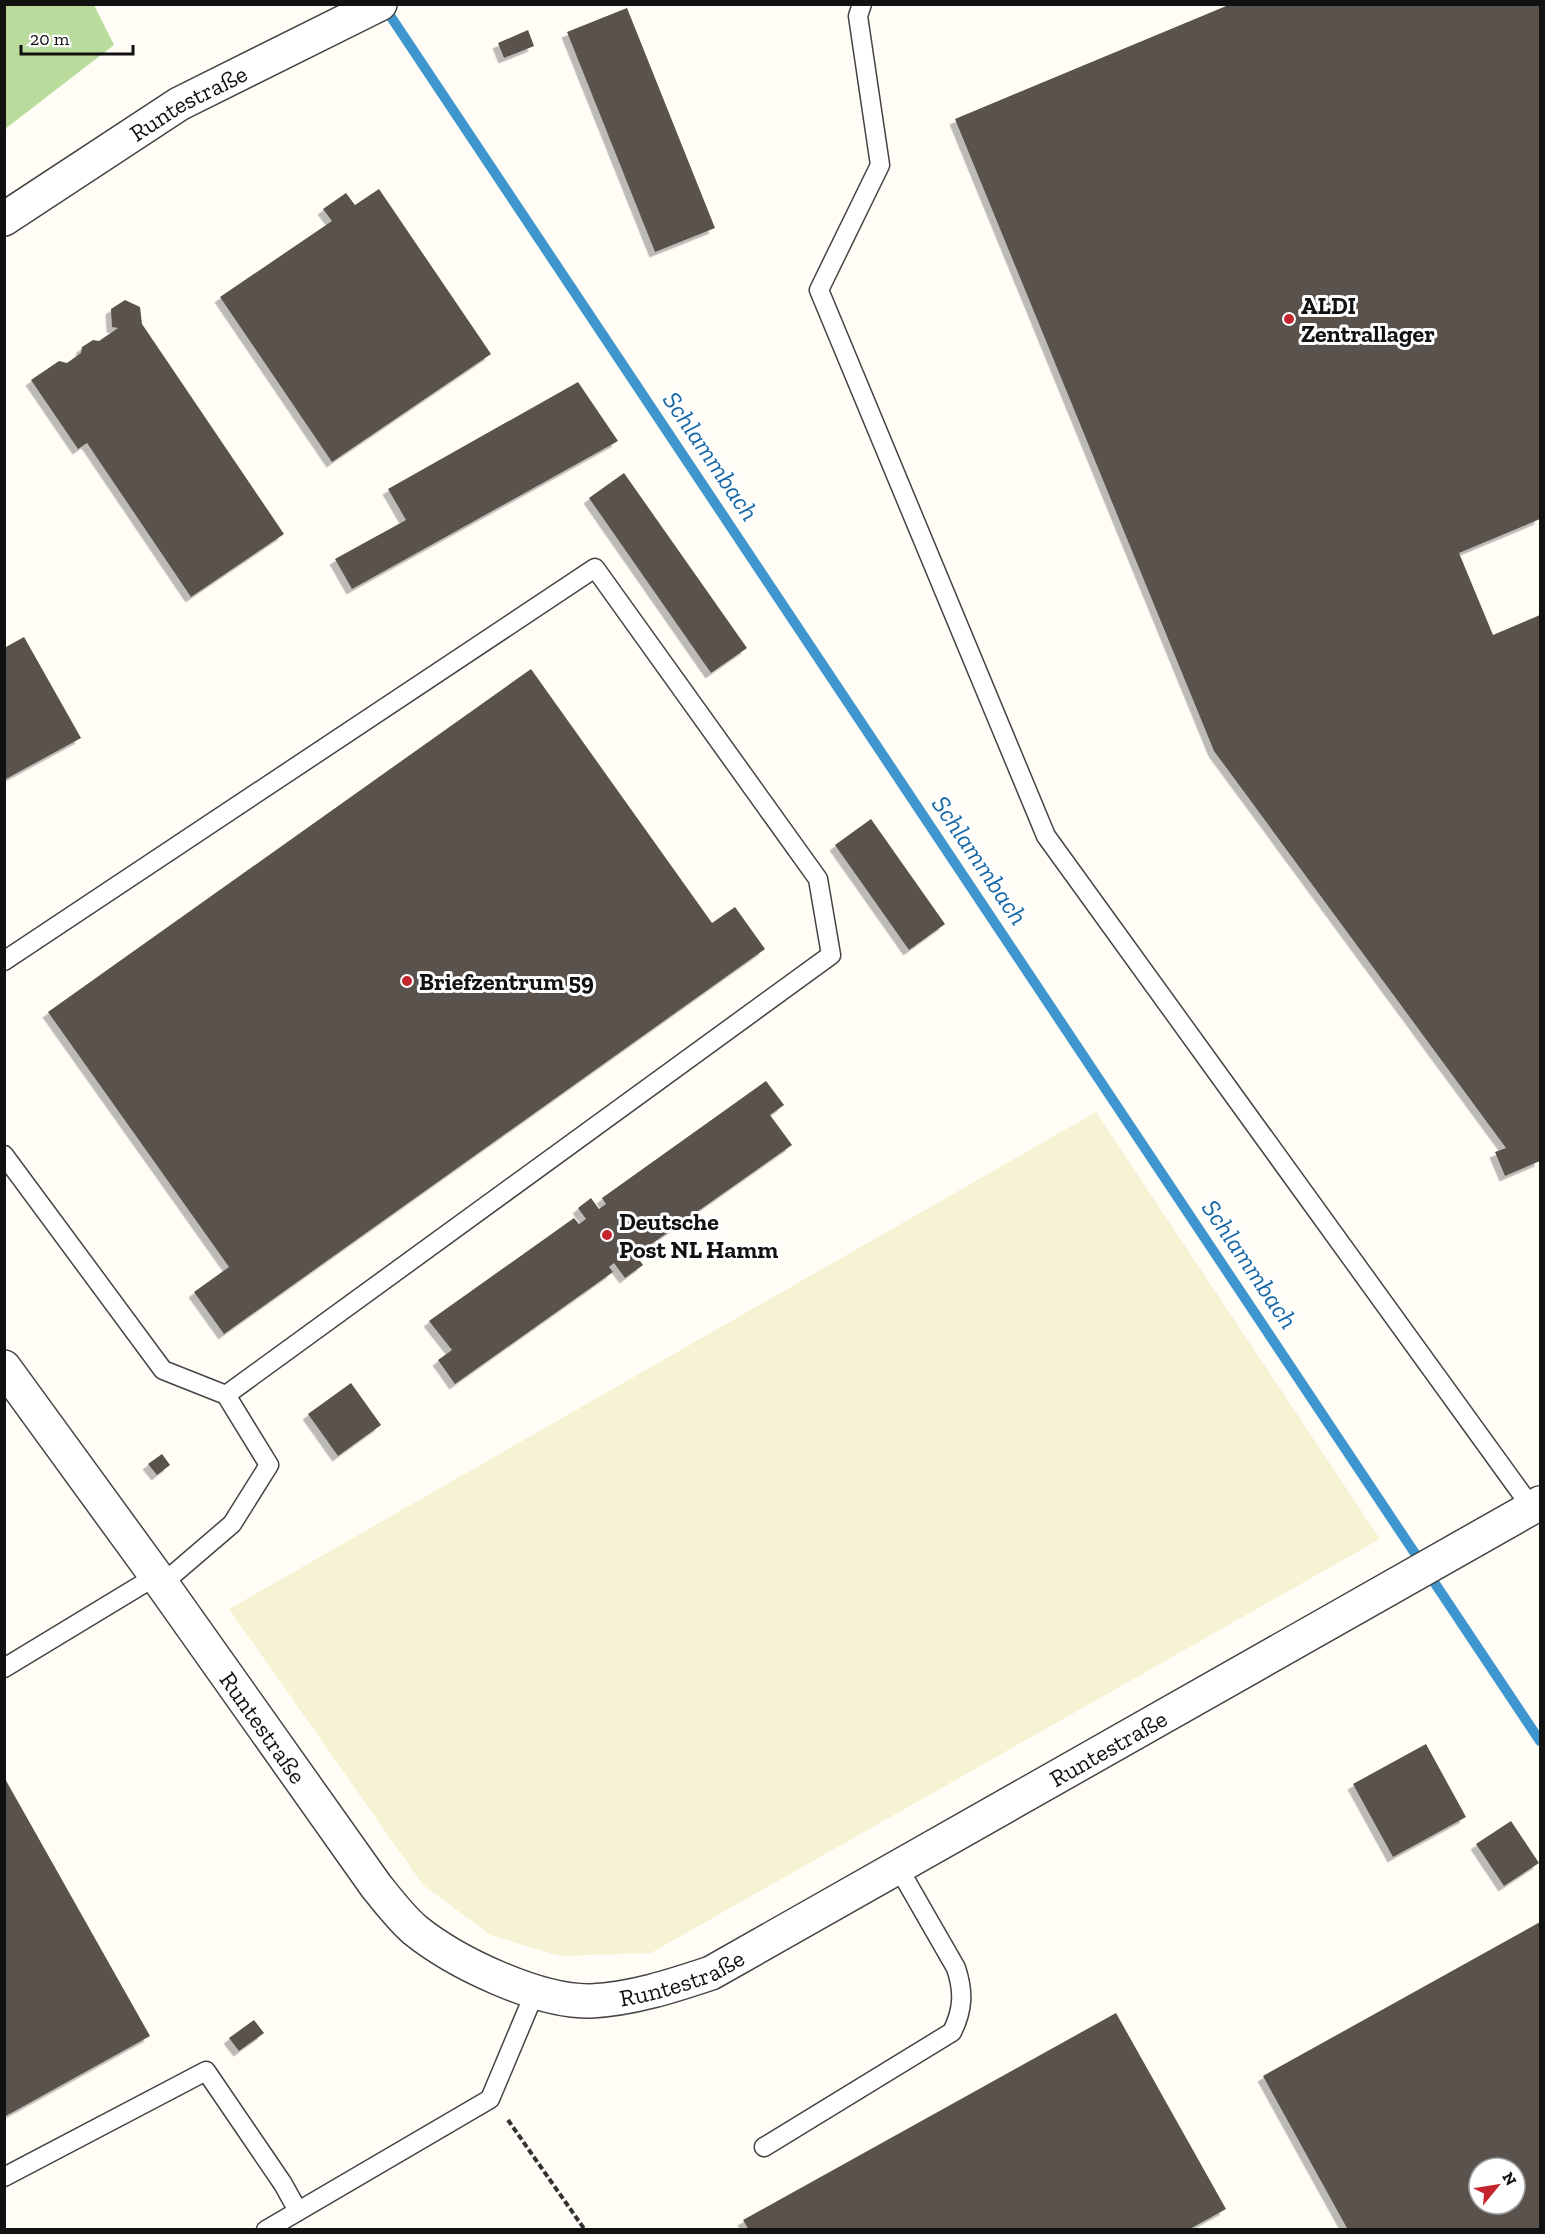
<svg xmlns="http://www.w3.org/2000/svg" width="1545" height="2234" font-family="'Zilla Slab',serif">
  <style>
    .farmland { fill: #f6f3d4 }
    .forest { fill: #b9dc9c }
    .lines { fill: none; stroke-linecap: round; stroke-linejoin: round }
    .stream { stroke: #3f96cf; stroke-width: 10 }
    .building { fill: #5a524d; fill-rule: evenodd; filter: url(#shadow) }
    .service-casing { stroke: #444; stroke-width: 21 }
    .minor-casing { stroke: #444; stroke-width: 36 }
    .path { stroke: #333; stroke-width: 4; stroke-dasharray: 6 3; stroke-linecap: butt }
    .service { stroke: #fff; stroke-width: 18 }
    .minor { stroke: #fff; stroke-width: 33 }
    .poi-dot { fill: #c4262e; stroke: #fff; stroke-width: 2 }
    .labels { text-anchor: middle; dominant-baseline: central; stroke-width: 6; stroke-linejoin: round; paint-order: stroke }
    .street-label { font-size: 24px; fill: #111; stroke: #fff }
    .poi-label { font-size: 24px; font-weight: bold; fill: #111; stroke: #fff; text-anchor: start }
    .water-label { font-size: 26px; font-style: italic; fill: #1768a6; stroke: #fff }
  </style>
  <defs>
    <filter id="shadow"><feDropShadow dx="-5.5" dy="5.5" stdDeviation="0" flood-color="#0004"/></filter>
  </defs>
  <rect width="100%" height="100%" fill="#fffdf5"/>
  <path class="farmland" d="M1096 1112 1380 1539 651 1953 560 1956 490 1935 423 1885 229 1609Z"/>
  <path class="forest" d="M5 4 94 5 114 45 5 129Z"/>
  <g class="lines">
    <path class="stream" d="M383 5 1540 1741"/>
  </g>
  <path class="building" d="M1231 4H1540V519L1459 553 1493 635 1540 615V1161L1505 1176 1495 1152 1506 1148 1214 751 955 119Z
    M627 8 715 228 655 252 567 32Z
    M528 30 534 46 504 58 498 43Z
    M379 189 491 354 332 462 220 297 332 221 323 209 346 193 355 205Z
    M125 300 140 307 142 324 284 534 191 597 87 443 78 449 31 380 59 361 67 363 81 353 82 347 93 340 99 341 118 328 112 327 111 309Z
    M578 382 618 441 352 589 335 559 406 520 388 489Z
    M624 473 747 648 711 673 589 498Z
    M24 637 81 738 4 780V648Z
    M531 669 712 923 735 907 765 949 224 1334 194 1292 229 1267 48 1012Z
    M871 819 945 924 909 950 835 845Z
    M766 1081 784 1105 770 1115 792 1145 640 1252 637 1247 632 1250 643 1265 625 1278 614 1263 609 1267 613 1272 455 1384 438 1360 452 1350 429 1321 574 1218 579 1224 586 1219 578 1208 591 1198 599 1209 606 1204 602 1198Z
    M351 1383 381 1425 338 1456 308 1414Z
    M162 1454 170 1465 157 1475 148 1464Z
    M1426 1744 1466 1817 1393 1857 1353 1784Z
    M4 1777 150 2036 4 2117Z
    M1511 1821 1539 1863 1504 1886 1476 1844Z
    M1540 1922V2230H1348L1263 2076ZM1479 2168H1515V2204H1479Z
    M1116 2013 1226 2209 1188 2230H749L743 2220Z
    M254 2020 264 2033 239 2051 229 2038Z"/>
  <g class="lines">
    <defs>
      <path id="service" d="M862 4 858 16 880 165 819 290 1046 836 1532 1508
        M4 961 595 568 818 879 831 955 226 1395
        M4 1155 163 1370 226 1395 269 1465 232 1524 162 1584
        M4 1668 156 1576
        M764 2147 952 2032C963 2010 964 1992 956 1968L898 1867
        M4 2177 206 2071 283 2184 298 2211
        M266 2230 490 2099 535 1992"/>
      <g id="minor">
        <path id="s1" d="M4 219 179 104 380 4"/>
        <path id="s2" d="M4 1367 162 1584 376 1886C388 1901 401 1918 415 1930 456 1963 538 2002 591 2001 632 1999 672 1986 711 1973L1540 1503"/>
      </g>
    </defs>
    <use href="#service" class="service-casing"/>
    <use href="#minor" class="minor-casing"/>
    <path class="path" d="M508 2120 585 2230"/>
    <use href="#service" class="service"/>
    <use href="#minor" class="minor"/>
  </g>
  <g class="poi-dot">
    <circle cx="1289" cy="319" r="6"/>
    <circle cx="407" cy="981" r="6"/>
    <circle cx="607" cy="1235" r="6"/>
  </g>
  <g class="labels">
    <g class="street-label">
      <text stroke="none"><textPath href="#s1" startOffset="218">Runtestraße</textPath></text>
      <text stroke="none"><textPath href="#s2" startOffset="444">Runtestraße</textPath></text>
      <text stroke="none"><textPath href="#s2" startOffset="1470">Runtestraße</textPath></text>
      <text stroke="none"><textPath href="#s2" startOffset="984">Runtestraße</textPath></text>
    </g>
    <g class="poi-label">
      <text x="1301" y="305">ALDI<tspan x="1301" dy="28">Zentrallager</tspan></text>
      <text x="419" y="981">Briefzentrum 59</text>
      <text x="619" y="1221">Deutsche<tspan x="619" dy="28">Post NL Hamm</tspan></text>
    </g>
    <g class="water-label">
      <text transform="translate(711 456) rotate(56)">Schlammbach</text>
      <text transform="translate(980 860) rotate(56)">Schlammbach</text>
      <text transform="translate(1250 1264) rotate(56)">Schlammbach</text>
    </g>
  </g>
  <rect width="1545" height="2234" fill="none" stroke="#111111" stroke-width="12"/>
  <g transform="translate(1497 2186) rotate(60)"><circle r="28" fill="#ffffff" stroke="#a0a0a0" stroke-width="1.5"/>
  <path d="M0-4.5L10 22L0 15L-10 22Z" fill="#c4262e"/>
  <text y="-9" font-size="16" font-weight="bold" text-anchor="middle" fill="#111111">N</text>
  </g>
  <path d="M21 45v9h112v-9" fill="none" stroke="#111111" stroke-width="3"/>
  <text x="30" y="45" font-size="18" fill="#111111" stroke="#ffffff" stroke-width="4.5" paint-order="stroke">20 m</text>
</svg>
